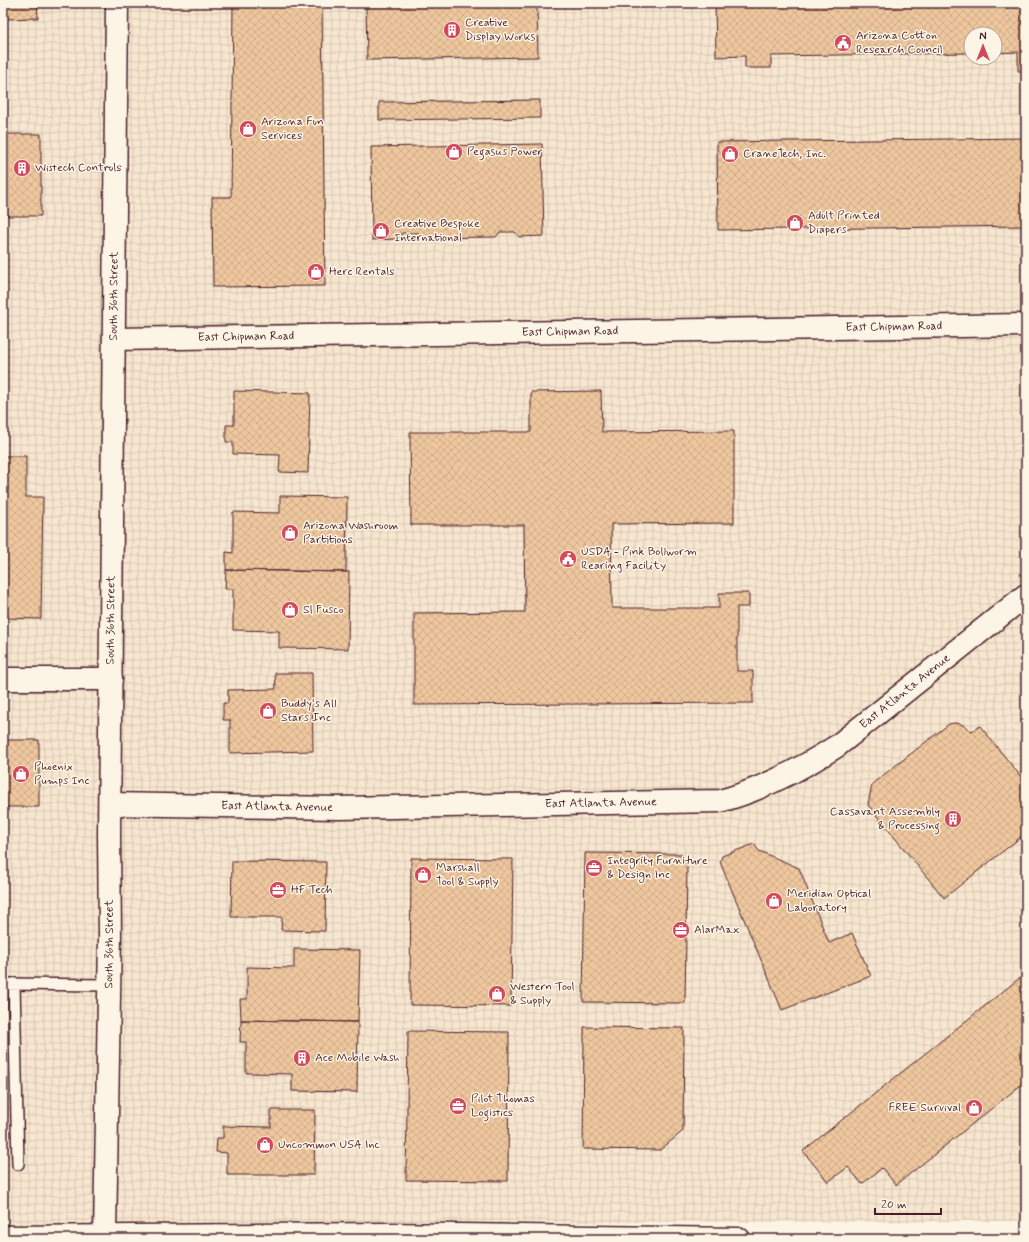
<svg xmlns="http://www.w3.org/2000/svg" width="1029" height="1242" font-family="Mynerve,sans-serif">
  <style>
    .industrial { fill: url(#industrial-grid); fill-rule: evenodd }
    .building { fill: url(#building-cross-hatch); stroke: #4a1f2b }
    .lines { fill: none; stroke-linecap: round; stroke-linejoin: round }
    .lane-casing { stroke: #4a1f2b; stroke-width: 14 }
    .street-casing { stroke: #4a1f2b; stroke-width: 25 }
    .secondary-casing { stroke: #4a1f2b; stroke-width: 25 }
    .lane { stroke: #fcf5e5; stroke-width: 11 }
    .street { stroke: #fcf5e5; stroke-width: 22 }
    .secondary { stroke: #fcf5e5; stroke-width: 22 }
    .labels { text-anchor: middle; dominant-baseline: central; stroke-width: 3; stroke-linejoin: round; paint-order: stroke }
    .poi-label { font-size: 12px; fill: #4a1f2b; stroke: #fcf5e5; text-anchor: start }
    .street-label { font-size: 12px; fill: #4a1f2b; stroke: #fcf5e5 }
  </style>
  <defs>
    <pattern id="industrial-grid" width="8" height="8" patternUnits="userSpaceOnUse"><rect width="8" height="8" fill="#f8e7d0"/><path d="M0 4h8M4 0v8" fill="none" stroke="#d6c6b3"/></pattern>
    <pattern id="building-cross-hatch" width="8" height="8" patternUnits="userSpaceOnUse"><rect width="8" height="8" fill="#eec79e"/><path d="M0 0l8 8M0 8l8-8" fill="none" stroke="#ceaa88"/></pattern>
  </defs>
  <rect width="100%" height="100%" fill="#fcf5e5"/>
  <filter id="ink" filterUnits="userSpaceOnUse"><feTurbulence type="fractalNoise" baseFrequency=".025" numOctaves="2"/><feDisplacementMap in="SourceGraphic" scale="8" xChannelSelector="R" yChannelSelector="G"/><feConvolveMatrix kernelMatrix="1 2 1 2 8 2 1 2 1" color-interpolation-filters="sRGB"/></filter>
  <g filter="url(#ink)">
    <path class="industrial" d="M3 3H1026V1221L3 1225ZM971 34H995V58H971Z"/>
    <path class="building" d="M3 3H37L38 18 3 19Z
      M233 3H322L325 286 213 287 212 197H231Z
      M366 3H537L538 57 367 60Z
      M715 3H1026V71H1018V52L995 53V34H971V53L771 56V68H745V56L716 57Z
      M540 100V118L379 120V102Z
      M3 134H41V216H7V203H3Z
      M1026 138V226L718 230 717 142Z
      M542 144 544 236 519 237 515 232H500L496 237 422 238 419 233H402L399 239 372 240 371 147Z
      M234 391 310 393 308 473 279 472 280 455 233 454V442H226V425H234Z
      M601 391 602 432 734 431V523L611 524 612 608H719V593H749V607H737V671H753V703L414 705V613L525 612 524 525H411L410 432H531V392Z
      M3 456H26V497H43L41 619 3 618Z
      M280 496 347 497 346 572 226 570V552L233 553V512L280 513Z
      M226 570 349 572 348 649 279 648V631L233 630V589H225Z
      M275 673H312L313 751 230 753V720H223V703H228V690L276 689Z
      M954 723 961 724 972 731 980 726 1026 783V833L944 898 868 805 872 784 949 724Z
      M3 740H39V807H3Z
      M754 844 759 851 799 868 829 943 852 933 871 976 782 1010 720 862 722 856Z
      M585 853 681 854 687 867 685 1003 583 1002Z
      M411 858 513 859 511 1006 410 1005Z
      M232 861 326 862 325 931 281 930 282 917H231Z
      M294 949 360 950 358 1022 241 1020 240 999H247V967L294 968Z
      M1026 973V1081L896 1185 882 1168 862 1184 848 1167 828 1182 803 1151Z
      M241 1020 358 1022 357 1092 292 1091V1074L246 1073V1042H240Z
      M584 1027 684 1028 683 1131 660 1150 583 1149Z
      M408 1031 509 1032 508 1181 406 1180Z
      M271 1110H315L314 1175H227V1153L216 1152 217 1138H223V1126L271 1127Z"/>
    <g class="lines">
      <defs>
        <path id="lane" d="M3 984 109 985
          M14 984 18 1164"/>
        <g id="street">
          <path id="s1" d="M114 339 1026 325"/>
          <path d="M3 679H111"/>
          <path id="s2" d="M110 804 339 808 720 801C761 790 801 769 837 746L1026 595"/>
          <path id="s3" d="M105 1237 110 937 109 833 117 3"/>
        </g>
        <path id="secondary" d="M3 1237 386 1234 739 1239"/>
      </defs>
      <use href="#lane" class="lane-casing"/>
      <use href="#street" class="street-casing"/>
      <use href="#secondary" class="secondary-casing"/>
      <use href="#lane" class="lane"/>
      <use href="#street" class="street"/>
      <use href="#secondary" class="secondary"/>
    </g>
  </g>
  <defs>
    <symbol id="building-disc" viewBox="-11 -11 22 22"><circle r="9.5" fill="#d1495b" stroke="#fcf5e5"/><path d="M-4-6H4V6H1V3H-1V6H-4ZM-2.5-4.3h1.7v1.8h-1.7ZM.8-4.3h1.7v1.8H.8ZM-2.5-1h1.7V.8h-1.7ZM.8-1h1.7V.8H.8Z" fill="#fff"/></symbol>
    <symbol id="civic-disc" viewBox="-11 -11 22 22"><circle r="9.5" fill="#d1495b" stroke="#fcf5e5"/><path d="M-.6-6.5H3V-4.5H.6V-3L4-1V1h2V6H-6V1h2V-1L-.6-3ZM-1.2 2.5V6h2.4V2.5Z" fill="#fff"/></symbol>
    <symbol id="shop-disc" viewBox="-11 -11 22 22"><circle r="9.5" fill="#d1495b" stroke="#fcf5e5"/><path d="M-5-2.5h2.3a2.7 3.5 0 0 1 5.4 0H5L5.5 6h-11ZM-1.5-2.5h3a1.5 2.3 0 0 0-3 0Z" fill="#fff"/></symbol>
    <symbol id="office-disc" viewBox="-11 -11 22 22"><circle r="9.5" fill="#d1495b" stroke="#fcf5e5"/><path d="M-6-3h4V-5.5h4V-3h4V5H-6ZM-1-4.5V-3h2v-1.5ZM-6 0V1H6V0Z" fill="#fff"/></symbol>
  </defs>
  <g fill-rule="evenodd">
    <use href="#building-disc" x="442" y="20" width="20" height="20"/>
    <use href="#civic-disc" x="833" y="33" width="20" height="20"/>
    <use href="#shop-disc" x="238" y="119" width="20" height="20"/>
    <use href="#shop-disc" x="444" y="142" width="20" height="20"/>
    <use href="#shop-disc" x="720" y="144" width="20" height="20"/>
    <use href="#building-disc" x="12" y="158" width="20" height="20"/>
    <use href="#shop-disc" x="785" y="213" width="20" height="20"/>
    <use href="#shop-disc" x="371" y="221" width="20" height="20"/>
    <use href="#shop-disc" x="306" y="262" width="20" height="20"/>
    <use href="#shop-disc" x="280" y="523" width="20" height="20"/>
    <use href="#civic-disc" x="558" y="549" width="20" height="20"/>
    <use href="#shop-disc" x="280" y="600" width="20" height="20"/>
    <use href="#shop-disc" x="258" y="701" width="20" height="20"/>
    <use href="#shop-disc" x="11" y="764" width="20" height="20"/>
    <use href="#building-disc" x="943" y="809" width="20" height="20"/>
    <use href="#office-disc" x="584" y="858" width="20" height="20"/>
    <use href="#shop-disc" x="413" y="865" width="20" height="20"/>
    <use href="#office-disc" x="268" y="880" width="20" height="20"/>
    <use href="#shop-disc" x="764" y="891" width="20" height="20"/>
    <use href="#office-disc" x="671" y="920" width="20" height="20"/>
    <use href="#shop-disc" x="487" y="984" width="20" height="20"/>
    <use href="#building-disc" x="292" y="1048" width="20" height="20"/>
    <use href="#office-disc" x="448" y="1096" width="20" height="20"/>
    <use href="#shop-disc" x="964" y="1098" width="20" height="20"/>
    <use href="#shop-disc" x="255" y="1135" width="20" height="20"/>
  </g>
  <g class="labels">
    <g class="poi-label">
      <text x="465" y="23">Creative<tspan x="465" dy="14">Display Works</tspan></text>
      <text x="856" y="36">Arizona Cotton<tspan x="856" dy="14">Research Council</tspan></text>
      <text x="261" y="122">Arizona Fun<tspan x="261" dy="14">Services</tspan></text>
      <text x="467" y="152">Pegasus Power</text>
      <text x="743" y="154">CraneTech, Inc.</text>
      <text x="35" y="168">Wistech Controls</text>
      <text x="808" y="216">Adult Printed<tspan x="808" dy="14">Diapers</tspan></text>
      <text x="394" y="224">Creative Bespoke<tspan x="394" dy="14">International</tspan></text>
      <text x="329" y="272">Herc Rentals</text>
      <text x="303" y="526">Arizona Washroom<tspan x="303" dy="14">Partitions</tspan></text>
      <text x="581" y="552">USDA - Pink Bollworm<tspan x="581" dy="14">Rearing Facility</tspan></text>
      <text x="303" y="610">Sl Fusco</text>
      <text x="281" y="704">Buddy's All<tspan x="281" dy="14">Stars Inc</tspan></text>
      <text x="34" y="767">Phoenix<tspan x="34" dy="14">Pumps Inc</tspan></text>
      <text x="940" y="812" text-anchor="end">Cassavant Assembly<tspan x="940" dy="14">&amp; Processing</tspan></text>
      <text x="607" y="861">Integrity Furniture<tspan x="607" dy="14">&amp; Design Inc</tspan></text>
      <text x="436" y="868">Marshall<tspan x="436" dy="14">Tool &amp; Supply</tspan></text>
      <text x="291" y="890">HF Tech</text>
      <text x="787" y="894">Meridian Optical<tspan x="787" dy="14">Laboratory</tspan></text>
      <text x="694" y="930">AlarMax</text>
      <text x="510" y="987">Western Tool<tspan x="510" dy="14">&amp; Supply</tspan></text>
      <text x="315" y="1058">Ace Mobile Wash</text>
      <text x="471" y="1099">Pilot Thomas<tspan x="471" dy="14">Logistics</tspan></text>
      <text x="961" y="1108" text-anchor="end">FREE Survival</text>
      <text x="278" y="1145">Uncommon USA Inc</text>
    </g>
    <g class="street-label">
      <text stroke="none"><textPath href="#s3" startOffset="941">South 36th Street</textPath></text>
      <text stroke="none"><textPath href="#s1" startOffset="780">East Chipman Road</textPath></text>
      <text stroke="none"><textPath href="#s1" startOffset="456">East Chipman Road</textPath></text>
      <text stroke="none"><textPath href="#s1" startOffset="132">East Chipman Road</textPath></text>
      <text stroke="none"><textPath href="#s3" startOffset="617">South 36th Street</textPath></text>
      <text stroke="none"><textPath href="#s2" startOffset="827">East Atlanta Avenue</textPath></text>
      <text stroke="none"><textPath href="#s2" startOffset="491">East Atlanta Avenue</textPath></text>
      <text stroke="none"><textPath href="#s2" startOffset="167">East Atlanta Avenue</textPath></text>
      <text stroke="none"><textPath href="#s3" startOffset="293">South 36th Street</textPath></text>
    </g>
  </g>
  <rect width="1029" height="1242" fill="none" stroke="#fcf5e5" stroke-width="16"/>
  <rect x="8" y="8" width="1013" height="1226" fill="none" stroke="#4a1f2b" stroke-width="1.5" filter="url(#ink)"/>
  <g transform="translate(983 46)"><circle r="19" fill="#fcf5e5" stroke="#b59f9b"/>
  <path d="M0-3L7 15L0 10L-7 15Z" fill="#d1495b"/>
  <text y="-6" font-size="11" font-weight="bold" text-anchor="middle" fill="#4a1f2b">N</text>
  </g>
  <path d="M875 1208v6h66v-6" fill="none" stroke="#4a1f2b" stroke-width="2"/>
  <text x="881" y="1208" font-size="12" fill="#4a1f2b" stroke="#fcf5e5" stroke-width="3" paint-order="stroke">20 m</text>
</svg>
